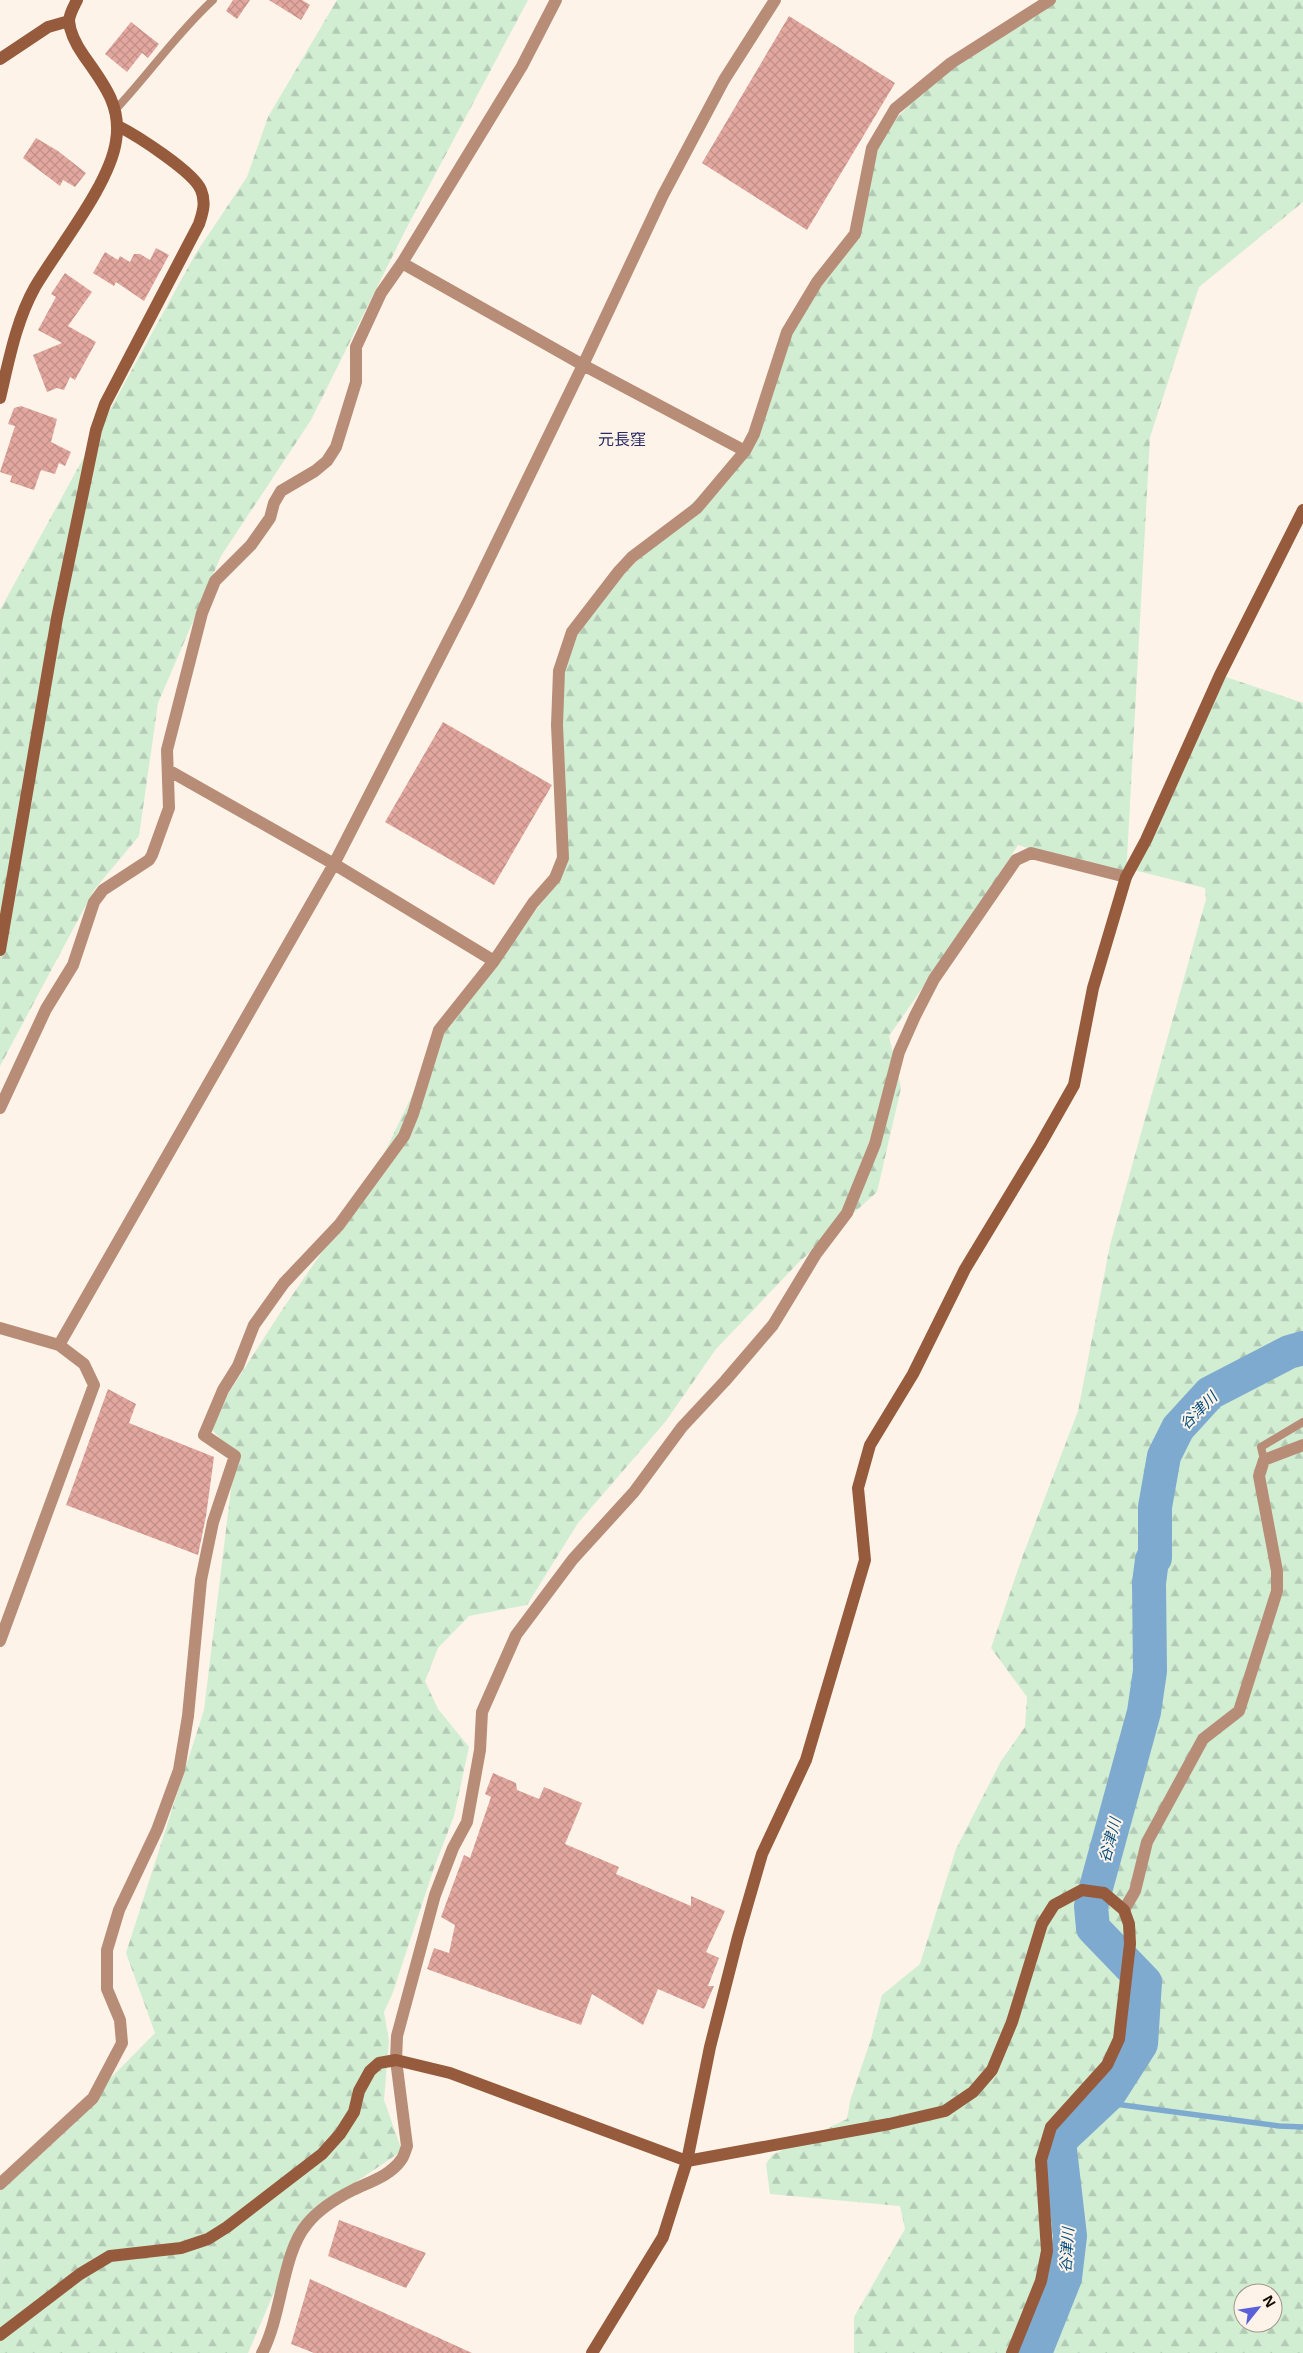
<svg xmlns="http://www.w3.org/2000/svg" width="1303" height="2353" font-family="'Open Sans','Noto Sans JP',sans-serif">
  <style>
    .forest { fill: url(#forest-firs); fill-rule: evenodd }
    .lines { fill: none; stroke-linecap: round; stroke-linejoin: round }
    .stream { stroke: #7eaacf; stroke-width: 5.5 }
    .river { stroke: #7eaacf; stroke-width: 34 }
    .building { fill: url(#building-cross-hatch) }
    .lane { stroke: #b78d78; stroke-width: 8 }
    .street { stroke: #b78d78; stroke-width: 12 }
    .secondary { stroke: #965a3c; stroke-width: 12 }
    .labels { text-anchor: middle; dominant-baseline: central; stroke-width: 4; stroke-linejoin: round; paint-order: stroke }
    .water-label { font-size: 15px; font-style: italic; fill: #055080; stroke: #fdf3e8 }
    .quarter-label { font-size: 16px; fill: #282a64; stroke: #fdf3e8 }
  </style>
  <defs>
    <pattern id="forest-firs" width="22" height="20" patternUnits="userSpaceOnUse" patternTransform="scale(1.25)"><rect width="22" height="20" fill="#d1eed3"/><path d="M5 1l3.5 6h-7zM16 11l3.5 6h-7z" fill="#b3cbb4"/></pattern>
    <pattern id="building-cross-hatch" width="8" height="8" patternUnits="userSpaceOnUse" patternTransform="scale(1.25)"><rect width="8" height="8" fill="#e2a79e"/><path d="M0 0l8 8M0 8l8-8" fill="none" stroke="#c18f87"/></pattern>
  </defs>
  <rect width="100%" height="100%" fill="#fdf3e8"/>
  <path class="forest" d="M337 0H528L405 231 311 420 221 556 158 703 139 836 94 890 0 1066V610L196 253 247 177 268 117Z
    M1049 0H1303V202L1199 287 1150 437 1126 877 1018 845 972 917 889 1036 901 1088 877 1192 799 1262 716 1349 666 1421 578 1523 527 1605 469 1616 438 1648 425 1681 438 1709 469 1747 454 1816 434 1868 392 1995 384 2012 389 2041 384 2100 402 2151 308 2214 248 2353H0V2190L155 2033 126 1953 204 1710 235 1456 208 1425 282 1310 371 1181 441 1035 559 880 561 666 572 632 657 538 745 451 796 317 855 234 878 138 944 68Z
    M1220 675 1303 703V2353H854V2317L905 2229 900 2206 770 2194 766 2164 772 2155 847 2119 850 2101 871 2039 882 1995 920 1964 956 1849 1001 1761 1025 1727 1027 1697 991 1648 1023 1555 1078 1411 1110 1245 1206 899 1205 888 1130 869ZM1243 2293H1273V2323H1243Z"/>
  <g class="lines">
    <path class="stream" d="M1100 2102 1279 2126 1303 2127"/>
    <path class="river" d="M1035 2353 1065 2278 1070 2236 1059 2141 1109 2094 1141 2044 1145 1982 1093 1928 1091 1906 1144 1712 1150 1671 1149 1583 1152 1560 1155 1558V1507L1164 1456 1178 1428 1210 1393 1289 1352 1303 1348"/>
  </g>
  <path class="building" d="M233 0H250L237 19 226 11Z
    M269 0H302L310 5 301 20Z
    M789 16 895 83 807 230 702 163Z
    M131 22 159 44 148 58 142 53 127 72 105 54Z
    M36 138 58 151 86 173 75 187 63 180 60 186 23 158Z
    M156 248 169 255 144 301 116 282 114 286 93 273 105 252 118 260 120 256 130 262 134 254H140L150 260Z
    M65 273 92 292 68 326 96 342 75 380 70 377 64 390 57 388 47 392 33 355 62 343 38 330 56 297 51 294Z
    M21 406 57 419 51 442 71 452 65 466 59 463 55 474 41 470 34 490 10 482 12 476 0 472 15 426 8 424 14 408Z
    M443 722 552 785 494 885 385 822Z
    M108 1389 136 1404 129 1423 214 1457 206 1516 198 1555 66 1505Z
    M493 1773 516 1783 517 1790 539 1799 544 1787 582 1803 565 1844 619 1867 616 1874 691 1906V1896L725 1911 706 1952 719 1958 708 1986H714L704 2009 658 1989 643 2025 592 1994 581 2025 427 1969 434 1948 449 1953 455 1925 441 1917 464 1855 470 1858 491 1797 485 1794Z
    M339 2220 426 2253 406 2288 328 2256Z
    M310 2279 472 2353H314L291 2344Z"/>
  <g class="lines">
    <path class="lane" d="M116 109C149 74 177 33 213 0
      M1264 1460 1261 1447 1303 1422"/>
    <path class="street" d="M402 263 583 365 745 451
      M168 770 334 864 494 961
      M0 1108 46 1009 73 965 94 902 103 890 149 860 152 855 169 808 167 750 202 613 215 581 251 545 270 518 274 503 281 491 315 471 327 461 336 447 356 382V347L381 293 402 263 522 66 556 0
      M0 1328 59 1345 84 1364 94 1385 0 1641
      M59 1345 334 864 469 600 583 365 663 195 724 80 775 0
      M1124 1910 1135 1891 1147 1842 1203 1739 1239 1711 1277 1591V1571L1259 1476 1264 1460 1303 1445
      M0 2184 93 2098 122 2043 120 2020 107 1989V1950L119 1910 157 1830 179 1770 188 1716 201 1580 213 1522 235 1456 204 1435 223 1390 238 1366 254 1325 284 1283 339 1225 404 1136 413 1114 439 1030 494 961 533 903 555 878 563 858 557 725 559 671 572 632 619 571 632 557 697 508 745 451 754 434 787 332 817 282 855 234 872 148 895 109 951 63 1050 0
      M262 2353C282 2316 282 2253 307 2224 319 2209 335 2199 353 2190 369 2182 390 2176 401 2160 404 2157 405 2151 407 2146L396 2060 397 2036 435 1895 453 1848 467 1822 480 1750 482 1712 516 1635 573 1559 634 1492 682 1427 725 1381 773 1325 816 1254 847 1213 875 1144 899 1052 915 1016 934 979 1016 860 1031 853 1126 877"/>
    <path class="secondary" d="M0 59 48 27 69 21
      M0 398C9 360 16 321 35 287 58 248 110 184 116 141 122 106 103 83 84 56 77 46 70 34 69 21 69 15 74 6 77 0
      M0 950 57 618 96 430 105 404 199 224C203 212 206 202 201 190 194 172 136 135 118 126
      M0 2335 80 2274 110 2256 181 2248 208 2239 227 2227 322 2154 340 2134 354 2112 359 2091 370 2071 379 2063 396 2060 450 2073 687 2161 889 2124 945 2111 973 2092 992 2070 1012 2022 1042 1924 1054 1905 1082 1890 1104 1893 1124 1910 1129 1924 1130 1944 1119 2039 1107 2065 1051 2127 1041 2160 1047 2251 1041 2281 1012 2353
      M592 2353 663 2237 687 2161 710 2047 738 1937 762 1854 806 1760 865 1560 858 1488 870 1445 913 1374 965 1269 1040 1145 1074 1085 1093 988 1126 877 1146 840 1220 675 1303 510"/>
  </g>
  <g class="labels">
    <g class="water-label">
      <text transform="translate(1198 1410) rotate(-45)">谷津川</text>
      <text transform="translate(1109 1840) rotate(-75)">谷津川</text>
      <text transform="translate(1066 2250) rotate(-86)">谷津川</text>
    </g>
    <g class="quarter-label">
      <text x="622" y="439">元長窪</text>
    </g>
  </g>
  <g transform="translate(1258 2308) rotate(60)"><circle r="24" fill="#fdf3e8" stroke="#a1978d"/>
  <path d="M0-4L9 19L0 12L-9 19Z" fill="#5c60d8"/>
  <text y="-8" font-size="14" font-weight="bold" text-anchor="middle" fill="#160e05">N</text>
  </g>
</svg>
